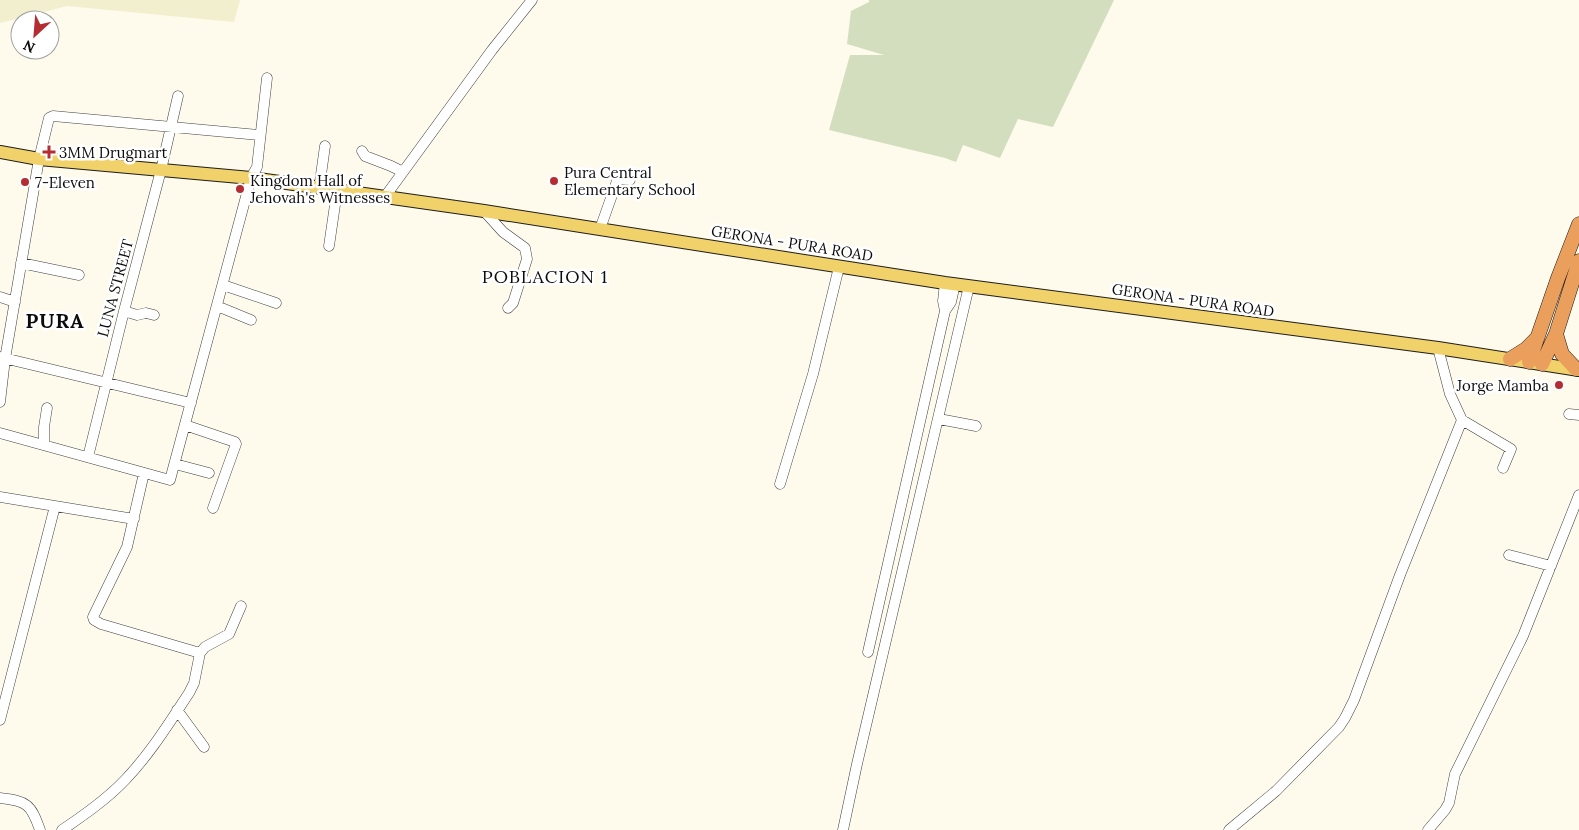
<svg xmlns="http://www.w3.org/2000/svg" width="1579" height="830" font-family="Lora,serif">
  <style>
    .farmland { fill: #f2efce }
    .cemetery { fill: #d3debf }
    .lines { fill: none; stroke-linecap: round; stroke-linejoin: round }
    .minor-casing { stroke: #3f3f3f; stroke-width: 11 }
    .major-casing { stroke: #1d1d1d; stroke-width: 14 }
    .highway-casing { stroke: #1d1d1d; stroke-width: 15 }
    .minor { stroke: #fff; stroke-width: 10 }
    .major { stroke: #f0d16a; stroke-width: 12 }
    .highway { stroke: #eb9f5c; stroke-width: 14 }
    .poi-dot { fill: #b32d32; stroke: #fff; stroke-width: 2 }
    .labels { text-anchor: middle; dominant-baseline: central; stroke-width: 5; stroke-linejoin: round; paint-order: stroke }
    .poi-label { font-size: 15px; fill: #0c0c0c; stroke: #fff; text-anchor: start }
    .street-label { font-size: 15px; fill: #0c0c0c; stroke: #fff }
    .quarter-label { font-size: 18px; letter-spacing: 1px; fill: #0c0c0c; stroke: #fff }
    .district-label { font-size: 20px; font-weight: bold; letter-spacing: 1px; fill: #0c0c0c; stroke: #fff }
  </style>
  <rect width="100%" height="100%" fill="#fefaec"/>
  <path class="farmland" d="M0 0H240L234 22 67 6 0 23Z"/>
  <path class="cemetery" d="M869 0H1114L1053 127 1018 119 1000 158 963 145 956 162 945 158 829 130 850 55H884L847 44 851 11 869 2Z"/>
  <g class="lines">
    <defs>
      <path id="minor" d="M362 151 365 156 391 166 403 172
        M319 189 325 146
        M384 198 492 50 532 0
        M484 211 503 232 525 248 527 259 513 303 508 308
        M600 229 617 181 621 179 630 180
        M329 246 337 191
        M21 263 79 275
        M223 285 276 303
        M0 297 15 302
        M217 306 251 320
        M124 311 137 315 146 313 154 315
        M945 311 951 302 955 284
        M0 357 191 403
        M0 402 5 359 39 159 49 118 53 116 259 135
        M1569 414 1579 415
        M939 419 976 426
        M1462 420 1511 449 1503 468
        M185 425 235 442 236 444 213 508
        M0 433 170 480 251 178 257 167 267 78
        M44 445V427L47 408
        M88 457 124 311 161 170 178 96
        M175 464 209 473
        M144 473 127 547 93 617 94 620 101 624 200 653
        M780 484 813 374 839 267
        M0 497 134 519
        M1509 555 1551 566
        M868 652 945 311 943 301 945 283
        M177 710 204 747
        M0 720 55 506
        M0 798C27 801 31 804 40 830
        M62 830C84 815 107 799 125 780 150 754 169 723 189 693L194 683 200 653 205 647 229 634 241 606
        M843 830 857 764 969 286
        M1229 830 1276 791 1339 727 1345 718 1354 700 1400 575 1462 420 1450 394 1438 348
        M1428 830 1445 810 1449 803 1455 774 1523 636 1579 495"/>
      <path id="major" d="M0 152 39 159 251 178 484 211 945 283 1438 348 1579 370"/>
      <path id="highway" d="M1556 334 1562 354 1576 369
        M1510 359 1526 349 1537 338
        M1529 362 1558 278 1579 224
        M1542 364 1556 334 1579 261"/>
    </defs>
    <use href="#minor" class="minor-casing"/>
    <use href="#major" class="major-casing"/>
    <use href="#highway" class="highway-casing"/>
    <use href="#minor" class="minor"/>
    <use href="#major" class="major"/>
    <use href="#highway" class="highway"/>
  </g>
  <g class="poi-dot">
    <path d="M46.5 144.5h5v5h5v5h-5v5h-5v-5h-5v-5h5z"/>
    <circle cx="554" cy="181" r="5"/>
    <circle cx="25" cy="182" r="5"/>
    <circle cx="240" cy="189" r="5"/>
    <circle cx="1559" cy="385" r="5"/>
  </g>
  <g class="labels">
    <g class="poi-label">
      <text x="59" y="152">3MM Drugmart</text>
      <text x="564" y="172">Pura Central<tspan x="564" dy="17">Elementary School</tspan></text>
      <text x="250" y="180">Kingdom Hall of<tspan x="250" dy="17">Jehovah's Witnesses</tspan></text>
      <text x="35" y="182">7-Eleven</text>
      <text x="1549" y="385" text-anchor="end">Jorge Mamba</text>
    </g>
    <g class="street-label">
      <text transform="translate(792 243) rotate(9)">GERONA - PURA ROAD</text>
      <text transform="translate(115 288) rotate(-75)">LUNA STREET</text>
      <text transform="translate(1193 300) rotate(8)">GERONA - PURA ROAD</text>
    </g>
    <g class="quarter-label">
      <text x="545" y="276">POBLACION 1</text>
    </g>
    <g class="district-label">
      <text x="55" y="320">PURA</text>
    </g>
  </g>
  <g transform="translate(35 35) rotate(206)"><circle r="24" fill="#ffffff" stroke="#9e9e9e"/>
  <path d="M0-4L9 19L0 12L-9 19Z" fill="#b32d32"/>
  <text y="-8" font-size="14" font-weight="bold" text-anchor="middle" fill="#0c0c0c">N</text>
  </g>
</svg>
